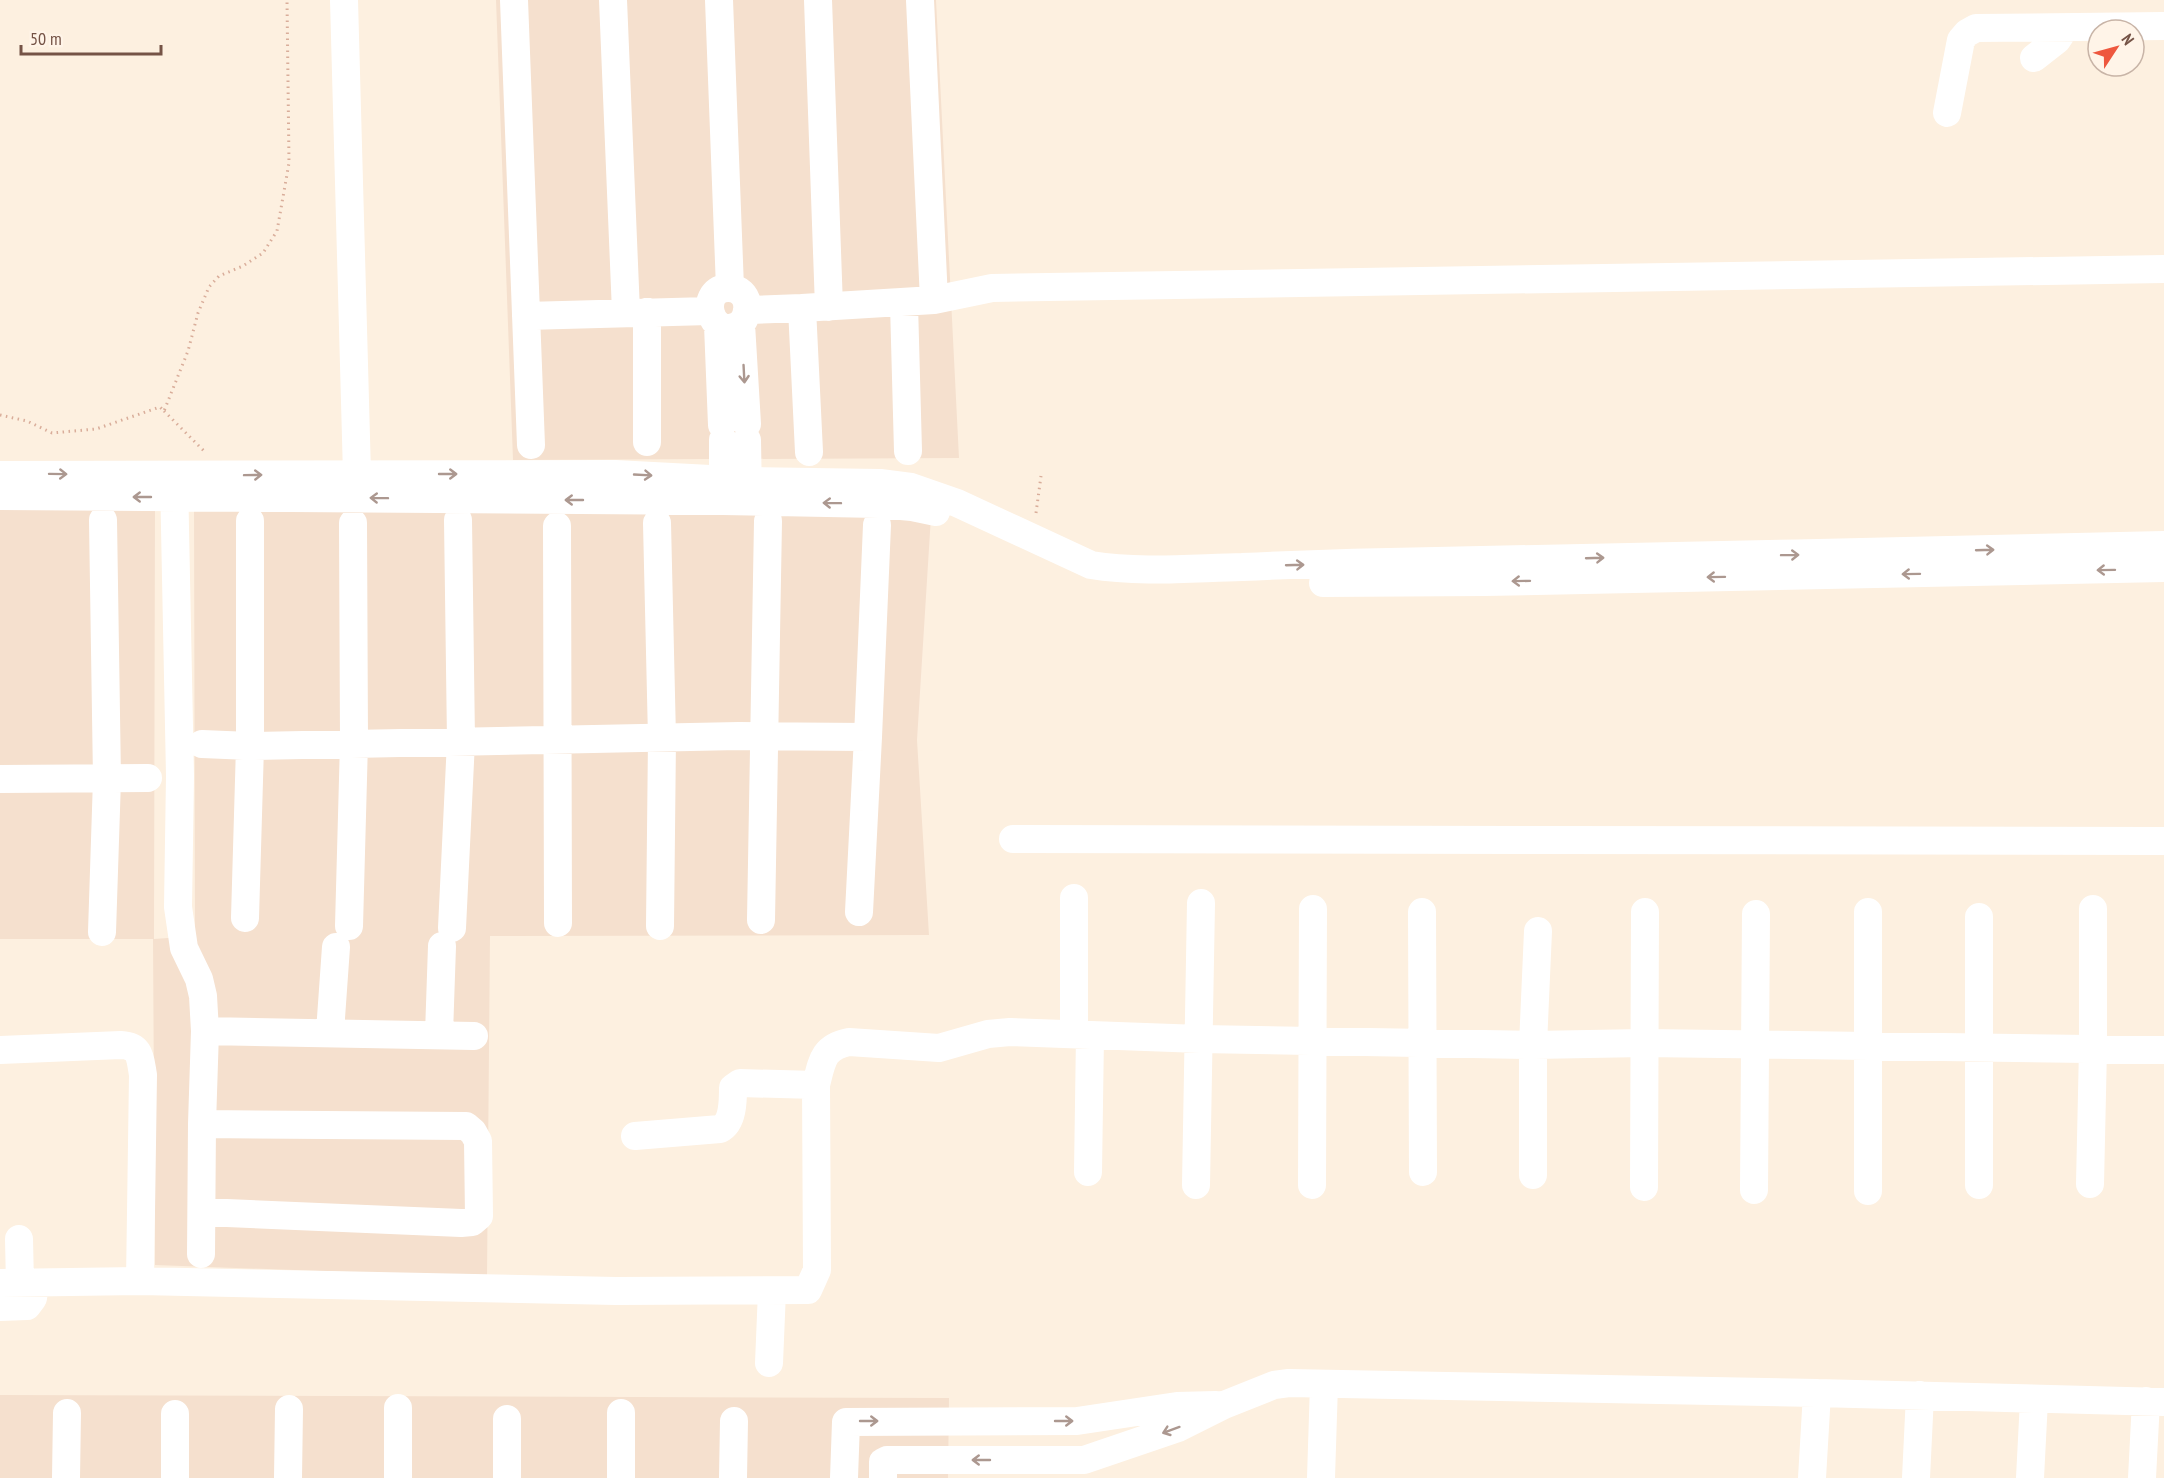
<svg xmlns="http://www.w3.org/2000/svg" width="2164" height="1478" font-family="'PT Sans Narrow',sans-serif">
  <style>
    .residential { fill: #f5e0ce }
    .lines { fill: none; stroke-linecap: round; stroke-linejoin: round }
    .path { stroke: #d9ad9a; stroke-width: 3; stroke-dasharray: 1.5 4.5; stroke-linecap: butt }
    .minor { stroke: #fff; stroke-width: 28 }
    .oneway { stroke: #ac9890 }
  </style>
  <rect width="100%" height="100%" fill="#fdf0e0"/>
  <path class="residential" d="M496 0H936L959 458 513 460Z
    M194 504 931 516 917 740 929 935 490 936 487 1277 155 1265 153 939H0V508H155L154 939 195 936Z
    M0 1395 949 1398 948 1478H0Z"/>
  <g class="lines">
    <path class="path" d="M164 411 204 451
      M0 415 27 421 52 433 96 429 160 407 164 411 188 351 198 313 209 287 219 276 243 266 263 253 277 231 289 163 287 0
      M1036 513 1041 476"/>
    <path class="minor" d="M344 0 357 474
      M514 0 531 445
      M613 0 626 312
      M719 0 730 288
      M818 0 829 307
      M920 0 934 300
      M2034 58 2057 40 2065 28
      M1947 113 1961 40 1967 33 1976 28 2164 26
      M904 304 908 451
      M802 308 934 300 992 288 2164 269
      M749 310 802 308 809 452
      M526 316 709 311
      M741 324C708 343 697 286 730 288 750 290 751 312 741 324L747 424
      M718 325 722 425
      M747 440 748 498
      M647 442V312
      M0 475 615 474 748 481 880 483 911 487 957 503 1091 565C1140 573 1192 568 1242 567 1307 564 1371 562 1436 561 1679 555 1921 552 2164 545
      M174 478 180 776 178 907 184 948 199 979 203 996 205 1031 202 1124 201 1254
      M0 496 723 501 879 504 912 507 936 512
      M723 499V440
      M250 521V746L739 736 868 737 877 525
      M657 523 662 738 660 926
      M557 526 558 923
      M1323 583 1484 582 2164 568
      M202 744 250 746 245 918
      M0 779 148 778
      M1013 839 2164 841
      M859 912 868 737
      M1422 912 1423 1172
      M1868 912V1191
      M1979 917V1185
      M761 920 768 521
      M349 926 354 742 353 523
      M452 928 461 741 458 520
      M102 932 107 779 103 520
      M205 1031 474 1036
      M330 1032 336 947
      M439 1034 442 946
      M1074 1034V898
      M0 1050 121 1045C141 1046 140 1058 143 1075L140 1281
      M202 1124 466 1126 473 1132 478 1141 479 1216 472 1222 461 1223 203 1212
      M635 1136 720 1129C733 1123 733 1100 733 1088L740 1083 816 1085
      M1088 1172 1090 1035
      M1533 1175V1045L1538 931
      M2090 1184 2093 1048V909
      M1196 1185 1201 903
      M1312 1185 1313 909
      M1644 1187 1645 912
      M1754 1190 1756 914
      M19 1239 20 1284
      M0 1283 140 1281 616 1291 808 1290 817 1270 816 1085C822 1061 823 1047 849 1042L939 1048 988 1034 1010 1032 1200 1039 1533 1045 1644 1043 2164 1050
      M0 1307 27 1306 33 1298 35 1284
      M769 1363 772 1291
      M621 1413V1478
      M507 1419V1478
      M66 1478 67 1413
      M175 1478V1414
      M288 1478 289 1409
      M398 1478V1408
      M733 1478 734 1421
      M844 1478 846 1422 1077 1421 1177 1406 1216 1405
      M883 1478V1462L887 1460H1084L1178 1428 1224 1405 1274 1385 1289 1383 1817 1393 2164 1402
      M1321 1478 1324 1384
      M1812 1478 1817 1393
      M1916 1478 1920 1395
      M2030 1478 2034 1400
      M2142 1478 2146 1401"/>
  </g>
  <defs><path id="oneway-shaft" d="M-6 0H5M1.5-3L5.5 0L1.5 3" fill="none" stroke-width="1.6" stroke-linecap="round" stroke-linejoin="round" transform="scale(1.5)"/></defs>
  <g class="oneway">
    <use href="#oneway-shaft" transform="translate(744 374) rotate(87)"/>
    <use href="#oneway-shaft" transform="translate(58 474) rotate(1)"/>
    <use href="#oneway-shaft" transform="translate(448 474)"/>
    <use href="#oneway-shaft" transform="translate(253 475) rotate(-1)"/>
    <use href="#oneway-shaft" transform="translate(643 475) rotate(3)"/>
    <use href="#oneway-shaft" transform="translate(142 497) rotate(180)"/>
    <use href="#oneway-shaft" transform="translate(379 498) rotate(-179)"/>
    <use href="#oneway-shaft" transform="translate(574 500) rotate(-180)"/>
    <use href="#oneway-shaft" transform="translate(832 503) rotate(-179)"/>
    <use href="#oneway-shaft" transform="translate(1985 550) rotate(-2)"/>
    <use href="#oneway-shaft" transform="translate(1790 555) rotate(-1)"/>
    <use href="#oneway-shaft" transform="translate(1595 558) rotate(-2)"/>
    <use href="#oneway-shaft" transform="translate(1295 565) rotate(-2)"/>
    <use href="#oneway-shaft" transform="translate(2106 570) rotate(179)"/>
    <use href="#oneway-shaft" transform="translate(1911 574) rotate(179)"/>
    <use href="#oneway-shaft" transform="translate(1716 577) rotate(179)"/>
    <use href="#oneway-shaft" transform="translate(1521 581) rotate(179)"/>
    <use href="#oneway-shaft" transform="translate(869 1421)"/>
    <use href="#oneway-shaft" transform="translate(1064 1421)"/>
    <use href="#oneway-shaft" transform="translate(1171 1430) rotate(160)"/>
    <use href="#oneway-shaft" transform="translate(981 1460) rotate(180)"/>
  </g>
  <g transform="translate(2116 48) rotate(54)"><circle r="28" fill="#fff4e8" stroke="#c8b4a7" stroke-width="1.5"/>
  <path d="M0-4.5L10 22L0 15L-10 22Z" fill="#ee573e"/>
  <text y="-9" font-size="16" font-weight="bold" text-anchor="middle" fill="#755346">N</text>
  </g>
  <path d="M21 45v9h140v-9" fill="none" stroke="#755346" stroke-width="3"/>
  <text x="30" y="45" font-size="18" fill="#755346" stroke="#fff4e8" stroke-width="4.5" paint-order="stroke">50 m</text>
</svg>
